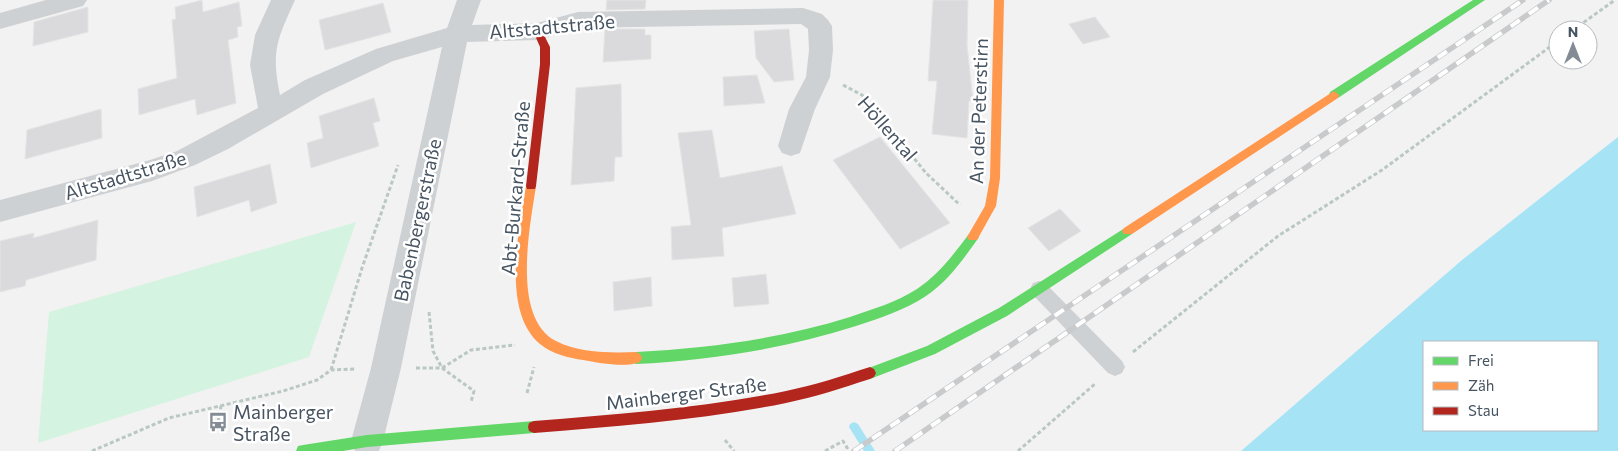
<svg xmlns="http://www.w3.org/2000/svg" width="1618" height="451" font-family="Commissioner,sans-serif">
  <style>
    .green { fill: #d5f3e1 }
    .water { fill: #a6e3f5; fill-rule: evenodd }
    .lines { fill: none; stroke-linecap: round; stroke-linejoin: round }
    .stream { fill: #a6e3f5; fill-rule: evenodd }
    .building { fill: #dadadc; stroke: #e4e4e5 }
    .path { stroke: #bac8c4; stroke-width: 3; stroke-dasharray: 4 2.5; stroke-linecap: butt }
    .lane { fill: #ced1d3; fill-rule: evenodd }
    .street { fill: #ced1d3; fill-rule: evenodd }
    .fast { fill: #63d668; fill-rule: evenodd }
    .slow { fill: #ff974d; fill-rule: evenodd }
    .jam { fill: #b3261e; fill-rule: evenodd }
    .rail-casing { stroke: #c8cacc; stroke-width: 5.5 }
    .rail { stroke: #fff; stroke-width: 4; stroke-dasharray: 11; stroke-linecap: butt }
    .labels { text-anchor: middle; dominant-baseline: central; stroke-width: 5; stroke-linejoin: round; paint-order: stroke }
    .street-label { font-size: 19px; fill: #475461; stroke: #fff }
    .poi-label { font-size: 19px; fill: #475461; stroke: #fff; text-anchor: start }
  </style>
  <rect width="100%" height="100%" fill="#f3f2f2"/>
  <path class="green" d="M356 222 309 357 38 443 49 312Z"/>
  <path class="water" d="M1618 137V451H1241L1462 260ZM1424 342H1597V430H1424Z"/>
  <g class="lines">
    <path class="stream" d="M854 422 858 424 875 451H864L849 427 850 424Z"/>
  </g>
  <path class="building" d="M202 0 203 12 239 2 242 26 237 27 238 37 228 40 236 103 197 115 195 99 139 115 138 89 177 78 172 20 176 19 175 7Z
    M607 0H646L645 9 606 10Z
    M933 0H968L967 45 973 101H969L967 138 932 134 937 81H928Z
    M383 3 391 32 325 50 319 20Z
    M88 7V32L33 46 34 22Z
    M1095 17 1110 37 1083 44 1069 24Z
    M605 29H645V35H651V59L603 62Z
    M789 29 794 80 774 82 756 58 754 31Z
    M757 75 765 103 724 106 723 77Z
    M621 84 622 157H615L614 181 571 185 576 88Z
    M374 98 380 121 373 123 379 146 311 168 307 143 323 138 319 116Z
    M101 109 102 138 25 159 27 130Z
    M712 130 720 178 782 166 796 214 722 228 724 256 672 260 671 227 691 225 678 133Z
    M880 137 950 223 900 249 833 160Z
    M270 164 277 203 251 212 249 200 197 217 194 187Z
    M1060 209 1081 231 1049 251 1028 228Z
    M98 220 96 260 26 280 25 286 0 292V241L34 233 33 238Z
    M766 274 769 304 734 307 732 278Z
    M651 277 652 306 614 311 613 282Z"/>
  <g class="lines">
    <path class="path" d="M1573 30 1615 0
      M843 85 862 95 926 173 960 205
      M429 312 433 351 442 368 471 350 515 345
      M1133 352 1278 236 1382 170 1558 41
      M416 368H442L474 391 471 402
      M331 370 362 268 398 165
      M527 393 534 367
      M218 422 221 406
      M725 440 734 451
      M92 451 169 418 283 391 317 380 331 370 355 369
      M825 451 843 441 849 451
      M1018 451 1096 383"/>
    <path class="lane" d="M1039 281 1045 283 1122 361 1125 367 1122 373 1115 376 1108 373 1033 295 1030 289 1033 283Z"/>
    <path class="street" d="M46 0H87L83 6 0 29V13Z
      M271 0H295C277 40 271 51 280 95L305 80 376 49 447 28 457 0H481L472 25 537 23 578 12 803 8 822 14 828 20 832 26 833 50 830 77 815 109 800 153 791 156 782 153 778 146 789 109 806 77 809 50 808 29 801 24 578 28 538 40 467 42 401 368 383 441 379 451H355L351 441 371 368 442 47 393 61 323 94 228 149 195 165 152 181 0 222V200L150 160 177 151 258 108 250 65 255 35Z"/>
    <path class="fast" d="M1473 0H1485L1338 98H1330L1329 95 1330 92Z
      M1128 226 1132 228 1134 231 1132 234 1007 316 935 354 870 379 866 377 864 373 866 369 927 346 999 308Z
      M973 232 977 234 979 237 977 240C962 261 947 282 926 296 905 310 880 318 856 326 784 349 711 360 636 364L632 362 630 358 632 354 636 352C709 348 780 339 850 317 873 309 897 302 917 289 938 275 954 254 969 234Z
      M534 421 539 423 540 427 539 431 534 433 367 447 343 451H296L298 446 303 445 367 435Z"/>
    <path class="slow" d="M994 0H1004L1000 178 996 206 977 240H969L967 237 985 206 990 178Z
      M1334 91 1339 95 1338 98 1132 234H1124L1122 231 1124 228Z
      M531 182 535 183 536 186C530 226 511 318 556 341 579 353 611 353 636 352L640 354 642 358 640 362C625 368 600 363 583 360 569 358 552 354 540 344 501 311 519 230 526 186L527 183Z"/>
    <path class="jam" d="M538 28 541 29 550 47V64L536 186 535 189H527L526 186 540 64V47L533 31Z
      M870 367 874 369 876 373 874 377 870 379C842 388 815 397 786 403 703 420 618 426 534 433L529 431 528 427 529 423 534 421C618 414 703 408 786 391 815 385 842 376 870 367Z"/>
    <defs>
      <path id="rail" d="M854 451 1523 0
        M895 451 1549 0"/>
    </defs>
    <use href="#rail" class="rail-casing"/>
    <use href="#rail" class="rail"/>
  </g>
  <defs>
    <symbol id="bus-bare" viewBox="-9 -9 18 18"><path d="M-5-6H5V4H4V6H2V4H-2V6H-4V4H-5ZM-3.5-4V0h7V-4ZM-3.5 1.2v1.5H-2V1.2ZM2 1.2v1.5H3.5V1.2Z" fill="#838b94" stroke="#fff" stroke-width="2.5" paint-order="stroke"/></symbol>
  </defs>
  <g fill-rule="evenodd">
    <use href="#bus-bare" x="204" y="408" width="28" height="28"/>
  </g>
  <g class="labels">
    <g class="street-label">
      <text transform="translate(552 26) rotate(-5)">Altstadtstraße</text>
      <text transform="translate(978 111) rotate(-88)">An der Peterstirn</text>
      <text transform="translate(888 128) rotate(49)">Höllental</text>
      <text transform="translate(125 175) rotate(-17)">Altstadtstraße</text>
      <text transform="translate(515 188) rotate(-85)">Abt-Burkard-Straße</text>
      <text transform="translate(417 220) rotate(-78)">Babenbergerstraße</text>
      <text transform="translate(686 393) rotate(-7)">Mainberger Straße</text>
    </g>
    <g class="poi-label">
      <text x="233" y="411">Mainberger<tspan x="233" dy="22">Straße</tspan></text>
    </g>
  </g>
  <rect x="1423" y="341" width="175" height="90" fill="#ffffff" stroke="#b5bbc0"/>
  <rect x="1433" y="357" width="25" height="8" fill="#63d668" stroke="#b5bbc0"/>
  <text x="1468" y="366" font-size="15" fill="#475461">Frei</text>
  <rect x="1433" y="382" width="25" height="8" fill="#ff974d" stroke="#b5bbc0"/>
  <text x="1468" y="391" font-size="15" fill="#475461">Zäh</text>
  <rect x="1433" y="407" width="25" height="8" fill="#b3261e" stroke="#b5bbc0"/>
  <text x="1468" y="416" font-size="15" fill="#475461">Stau</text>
  <g transform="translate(1573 45)"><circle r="24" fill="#ffffff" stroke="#b5bbc0"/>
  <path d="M0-4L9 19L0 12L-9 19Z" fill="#838b94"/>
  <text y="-8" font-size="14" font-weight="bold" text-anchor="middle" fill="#475461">N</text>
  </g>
</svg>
